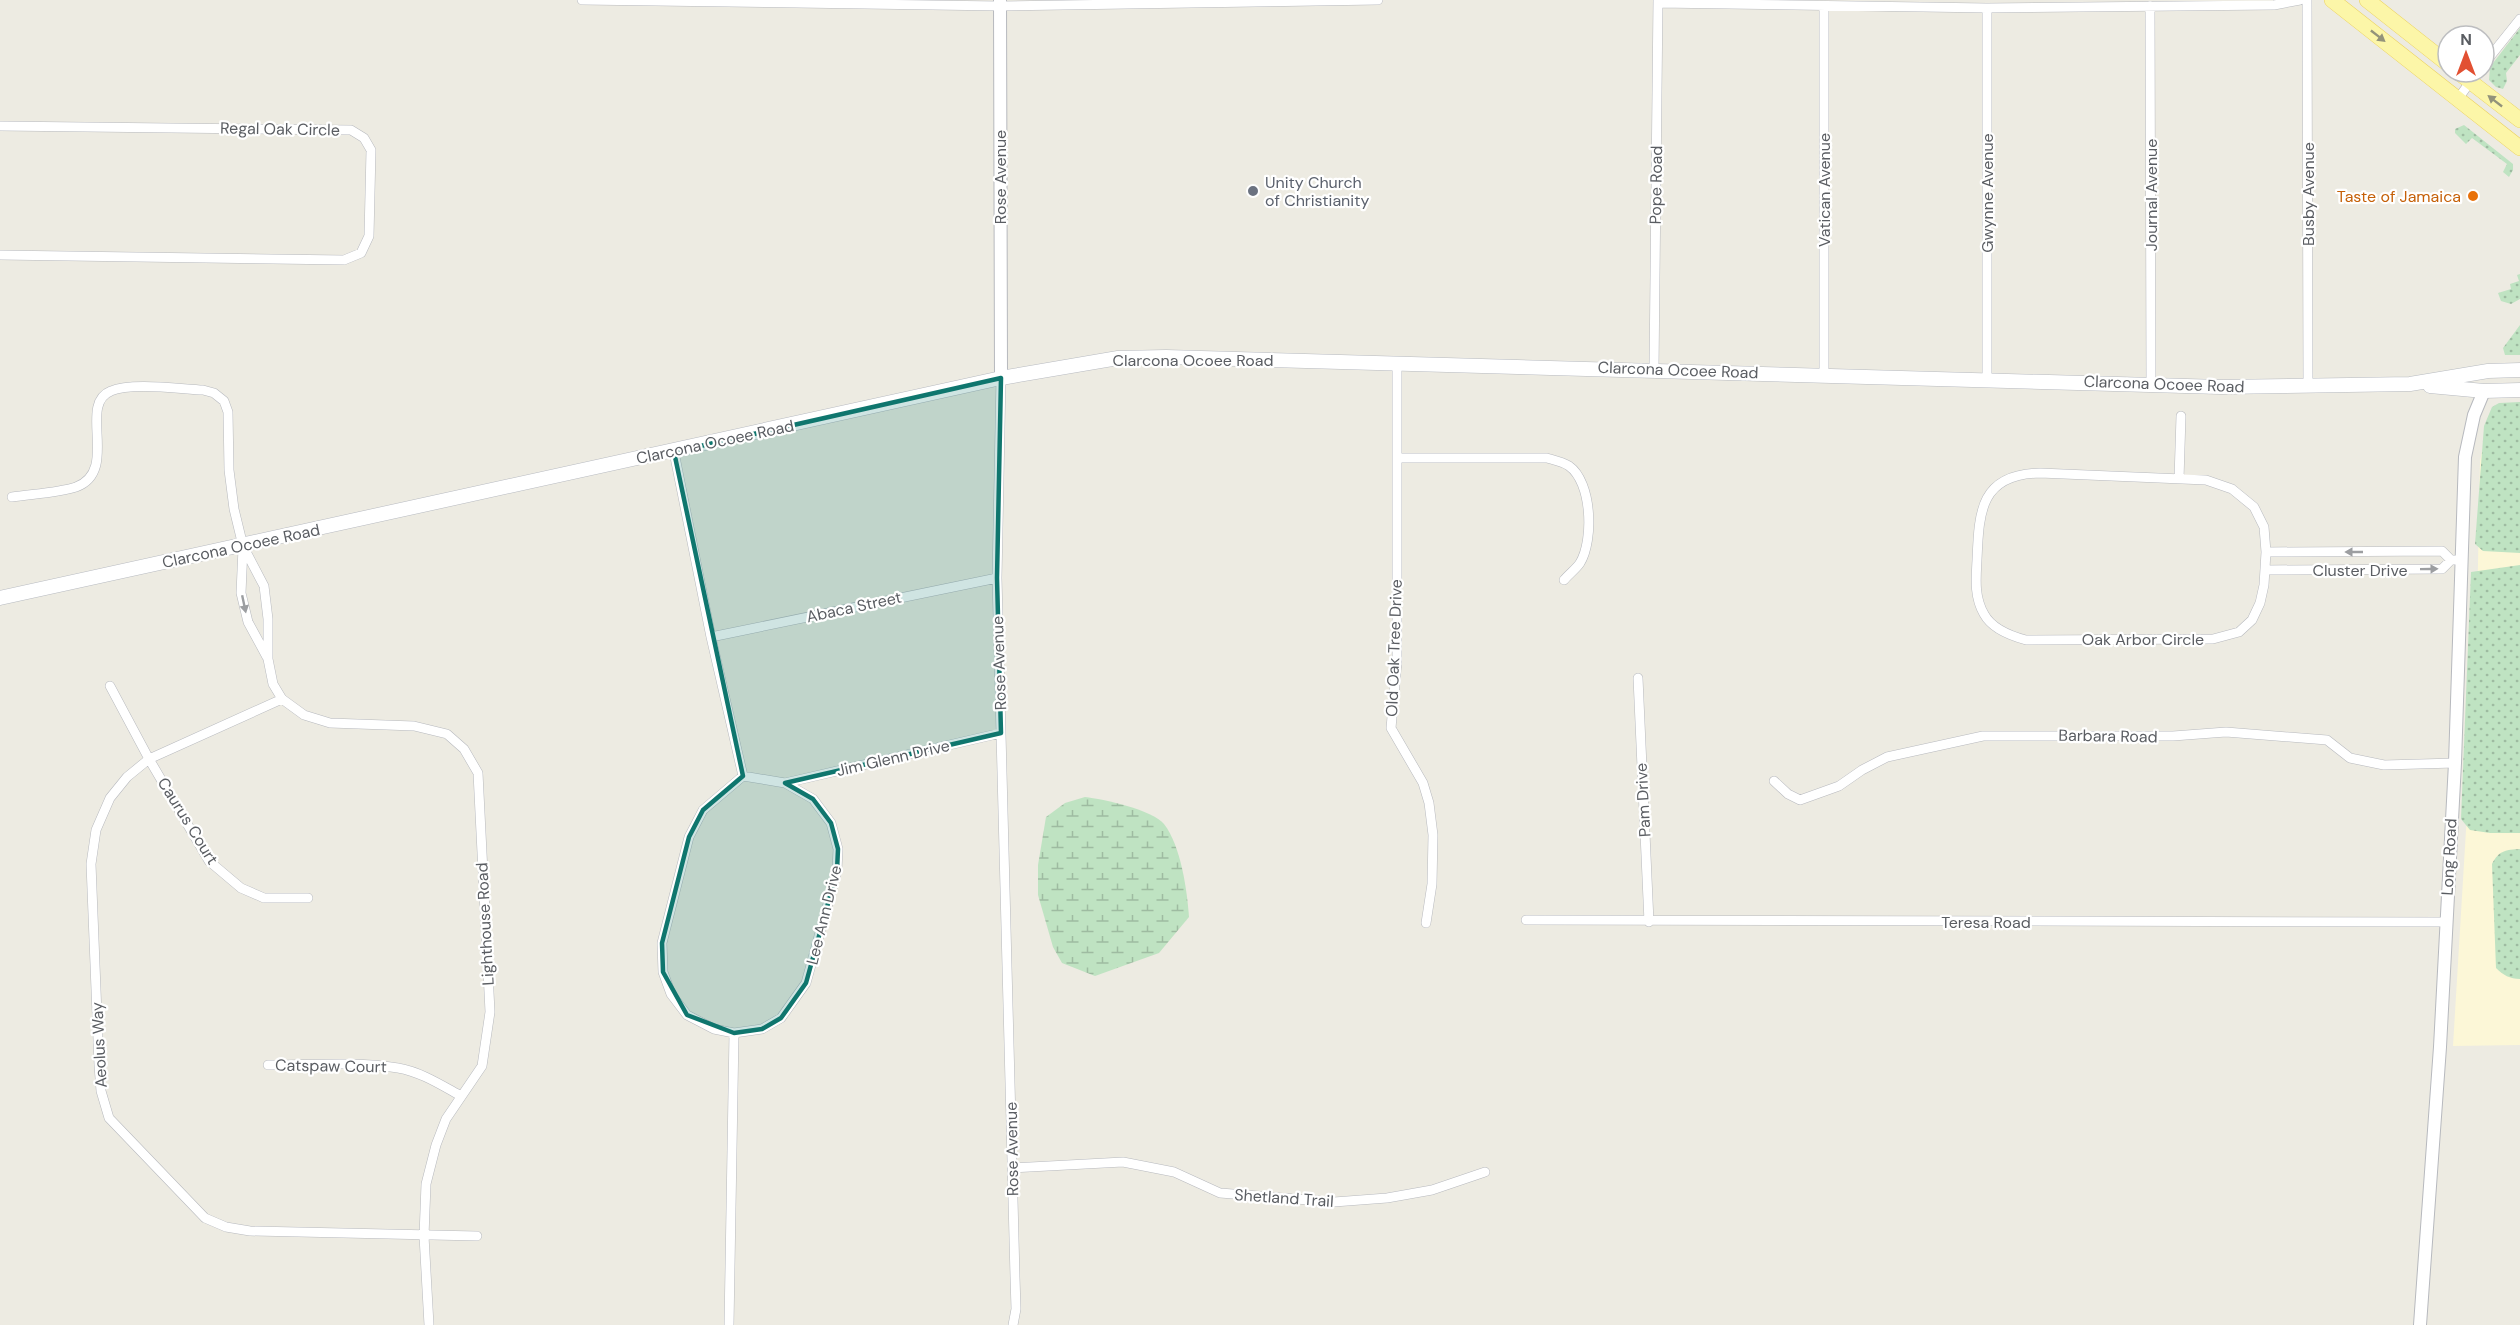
<svg xmlns="http://www.w3.org/2000/svg" width="2520" height="1325" font-family="'DM Sans',sans-serif">
  <style>
    .commercial { fill: #fcf7d7 }
    .grass { fill: url(#grass-dots) }
    .wetland { fill: url(#wetland-marsh) }
    .lines { fill: none; stroke-linecap: round; stroke-linejoin: round }
    .minor-casing { stroke: #b7b9be; stroke-width: 10 }
    .tertiary-casing { stroke: #b7b9be; stroke-width: 14 }
    .secondary-casing { stroke: #b7bac0; stroke-width: 15 }
    .primary-casing { stroke: #ebd05c; stroke-width: 16 }
    .minor { stroke: #fff; stroke-width: 9 }
    .tertiary { stroke: #fff; stroke-width: 12 }
    .secondary { stroke: #fff; stroke-width: 14 }
    .primary { stroke: #fcf6a8; stroke-width: 15 }
    .oneway { fill: #93937a }
    .oneway2 { fill: #9c9ea1 }
    .marked { fill: #0f766e; fill-opacity: 0.2; stroke: #0f766e; stroke-width: 4.5; stroke-linejoin: round }
    .worship-dot { fill: #6b7280; stroke: #fff; stroke-width: 2 }
    .food-dot { fill: #e8710a; stroke: #fff; stroke-width: 2 }
    .labels { text-anchor: middle; dominant-baseline: central; stroke-width: 4.5; stroke-linejoin: round; paint-order: stroke }
    .street-label { font-size: 16px; fill: #5a5d62; stroke: #fff }
    .worship-label { font-size: 16px; fill: #5b616d; stroke: #fff; text-anchor: start }
    .food-label { font-size: 16px; fill: #c56008; stroke: #fff; text-anchor: end }
  </style>
  <defs>
    <pattern id="grass-dots" width="8" height="8" patternUnits="userSpaceOnUse" patternTransform="scale(1.5)"><rect width="8" height="8" fill="#bfe3c2"/><path d="M2 2h.1M6 6h.1" fill="none" stroke="#9ebba1" stroke-width="1.8" stroke-linecap="round"/></pattern>
    <pattern id="wetland-marsh" width="20" height="14" patternUnits="userSpaceOnUse" patternTransform="scale(1.5)"><rect width="20" height="14" fill="#bfe3c2"/><path d="M1 5h8M5 5V1M11 12h8M15 12V8" fill="none" stroke="#9ebba1"/></pattern>
  </defs>
  <rect width="100%" height="100%" fill="#edebe2"/>
  <path class="commercial" d="M2520 410V1045L2453 1046 2476 664 2480 462 2486 430Z"/>
  <path class="grass" d="M2520 28V55L2506 73 2507 81 2503 89 2496 87 2489 80 2490 67Z
    M2464 125 2513 164V170L2509 177 2503 172 2507 164 2472 138 2466 144 2455 133V129Z
    M2520 274V299L2511 304 2501 301 2498 293 2511 289 2510 284 2519 281 2517 275Z
    M2520 325V355H2505L2503 348Z
    M2520 402V553L2483 551 2475 544 2484 426 2492 407 2499 403Z
    M2520 565V833H2490L2470 830 2461 819 2471 572Z
    M2520 849V979C2510 979 2503 975 2496 968L2492 864C2499 850 2506 850 2520 849Z"/>
  <path class="wetland" d="M1085 797C1103 799 1153 810 1164 824 1181 846 1187 890 1189 917L1159 953 1095 976 1062 963 1053 947 1038 895V865L1046 817 1065 803Z"/>
  <g class="lines">
    <defs>
      <path id="minor" d="M582 0 1000 6 1378 0
        M2307 0 2308 387
        M1658 3 1987 8 2274 5 2300 0
        M1824 6V374
        M2150 6 2151 385
        M2484 64 2520 19
        M2458 99 2477 72
        M0 126 351 130 364 138 371 150 369 236 361 253 344 260 0 255
        M1397 362V662L1391 728 1423 783 1429 803 1433 835 1432 884 1426 923
        M1654 369 1658 0
        M1001 378 997 578 1015 1277 1016 1309 1013 1325
        M1987 379V8
        M674 452 711 637 743 776
        M1397 458H1547C1554 460 1563 462 1569 466 1592 482 1594 540 1580 563 1576 569 1569 574 1564 580
        M2040 473 2206 480 2232 489 2254 507 2264 527 2266 552 2264 585 2260 603 2252 620 2239 632 2213 639 2026 640C2011 636 1992 629 1984 614 1974 597 1976 578 1977 560 1979 512 1980 474 2040 473Z
        M2179 479 2181 416
        M12 497C31 494 58 493 76 487 120 471 77 404 111 391 131 382 180 389 203 390L214 393 224 401 228 412 229 470 234 509 243 546 264 586 268 619V659L273 684 282 699 304 715 330 723 414 726 447 734 464 749 478 773 490 1012 482 1066 446 1119 436 1145 426 1184 424 1236 429 1325
        M243 548 241 593 248 622 267 657
        M2266 552 2442 551 2451 560H2461
        M2266 570 2442 569 2451 560
        M711 637 997 578
        M1638 678 1649 922
        M110 686 149 759 209 861 241 888 264 898H308
        M282 699 149 759 127 777 110 798 96 830 91 864 99 1065 101 1091 109 1118 205 1218 226 1227 250 1231 477 1236
        M743 776 785 783 813 799 831 823 838 849 837 871 806 983 781 1018 762 1029 734 1033 714 1029 687 1015 671 994 663 972 662 943 689 837 703 810Z
        M1774 781 1788 794 1800 800 1839 786 1862 770 1887 757 1983 736H2173L2226 732 2327 740 2350 758 2384 765 2455 763
        M785 783 1001 733
        M1526 920 2445 922
        M268 1065C310 1065 356 1061 398 1068 421 1072 441 1085 461 1096
        M1013 1168 1123 1162 1174 1172 1220 1193 1334 1202 1387 1198 1432 1190 1485 1172
        M729 1325 734 1033"/>
      <path id="tertiary" d="M1000 0 1001 378
        M2420 1325 2440 1047 2455 763 2465 457 2474 415 2484 391"/>
      <path id="secondary" d="M2430 386 2484 391 2520 390
        M0 598 1001 378 1118 358 1166 357 2221 387 2410 384 2488 371 2520 370"/>
      <path id="primary" d="M2332 0 2520 148
        M2367 0 2448 64
        M2458 72 2520 120"/>
    </defs>
    <use href="#minor" class="minor-casing"/>
    <use href="#tertiary" class="tertiary-casing"/>
    <use href="#secondary" class="secondary-casing"/>
    <use href="#primary" class="primary-casing"/>
    <use href="#minor" class="minor"/>
    <use href="#tertiary" class="tertiary"/>
    <use href="#secondary" class="secondary"/>
    <use href="#primary" class="primary"/>
  </g>
  <defs><path id="oneway-solid" d="M-6-.8H1V-3.2L6.5 0L1 3.2V.8H-6Z" transform="scale(1.5)"/></defs>
  <g class="oneway">
    <use href="#oneway-solid" transform="translate(2378 36) rotate(38)"/>
    <use href="#oneway-solid" transform="translate(2495 101) rotate(-142)"/>
  </g>
  <g class="oneway2">
    <use href="#oneway-solid" transform="translate(2354 552) rotate(-180)"/>
    <use href="#oneway-solid" transform="translate(2429 569) rotate(-1)"/>
    <use href="#oneway-solid" transform="translate(244 604) rotate(78)"/>
  </g>
  <path class="marked" d="M1001 378 997 578 1001 733 785 783 813 799 831 823 838 849 837 871 806 983 781 1018 762 1029 734 1033 687 1015 663 972 662 943 689 837 703 810 743 776 674 452Z"/>
  <circle class="worship-dot" cx="1253" cy="191" r="6"/>
  <circle class="food-dot" cx="2473" cy="196" r="6"/>
  <g class="labels">
    <g class="street-label">
      <text transform="translate(280 129) rotate(1)">Regal Oak Circle</text>
      <text transform="translate(1000 177) rotate(-90)">Rose Avenue</text>
      <text transform="translate(1656 185) rotate(-89)">Pope Road</text>
      <text transform="translate(1824 190) rotate(-90)">Vatican Avenue</text>
      <text transform="translate(1987 193) rotate(-90)">Gwynne Avenue</text>
      <text transform="translate(2308 194) rotate(-90)">Busby Avenue</text>
      <text transform="translate(2151 195) rotate(-90)">Journal Avenue</text>
      <text x="1193" y="360">Clarcona Ocoee Road</text>
      <text transform="translate(1678 370) rotate(2)">Clarcona Ocoee Road</text>
      <text transform="translate(2164 384) rotate(2)">Clarcona Ocoee Road</text>
      <text transform="translate(715 442) rotate(-12)">Clarcona Ocoee Road</text>
      <text transform="translate(241 546) rotate(-12)">Clarcona Ocoee Road</text>
      <text x="2360" y="570">Cluster Drive</text>
      <text transform="translate(854 607) rotate(-12)">Abaca Street</text>
      <text x="2143" y="639">Oak Arbor Circle</text>
      <text transform="translate(1394 648) rotate(-88)">Old Oak Tree Drive</text>
      <text transform="translate(999 663) rotate(-92)">Rose Avenue</text>
      <text transform="translate(2108 736) rotate(1)">Barbara Road</text>
      <text transform="translate(893 758) rotate(-13)">Jim Glenn Drive</text>
      <text transform="translate(1643 800) rotate(-93)">Pam Drive</text>
      <text transform="translate(188 821) rotate(58)">Caurus Court</text>
      <text transform="translate(2449 857) rotate(-87)">Long Road</text>
      <text transform="translate(824 915) rotate(-76)">Lee Ann Drive</text>
      <text x="1986" y="922">Teresa Road</text>
      <text transform="translate(485 924) rotate(-93)">Lighthouse Road</text>
      <text transform="translate(99 1045) rotate(-93)">Aeolus Way</text>
      <text transform="translate(331 1066) rotate(1)">Catspaw Court</text>
      <text transform="translate(1012 1149) rotate(-91)">Rose Avenue</text>
      <text transform="translate(1284 1198) rotate(4)">Shetland Trail</text>
    </g>
    <g class="worship-label">
      <text x="1265" y="182">Unity Church<tspan x="1265" dy="18">of Christianity</tspan></text>
    </g>
    <g class="food-label">
      <text x="2461" y="196">Taste of Jamaica</text>
    </g>
  </g>
  <g transform="translate(2466 54)"><circle r="28" fill="#ffffff" stroke="#bdbec0" stroke-width="1.5"/>
  <path d="M0-4.5L10 22L0 15L-10 22Z" fill="#e25032"/>
  <text y="-9" font-size="16" font-weight="bold" text-anchor="middle" fill="#5a5d62">N</text>
  </g>
</svg>
